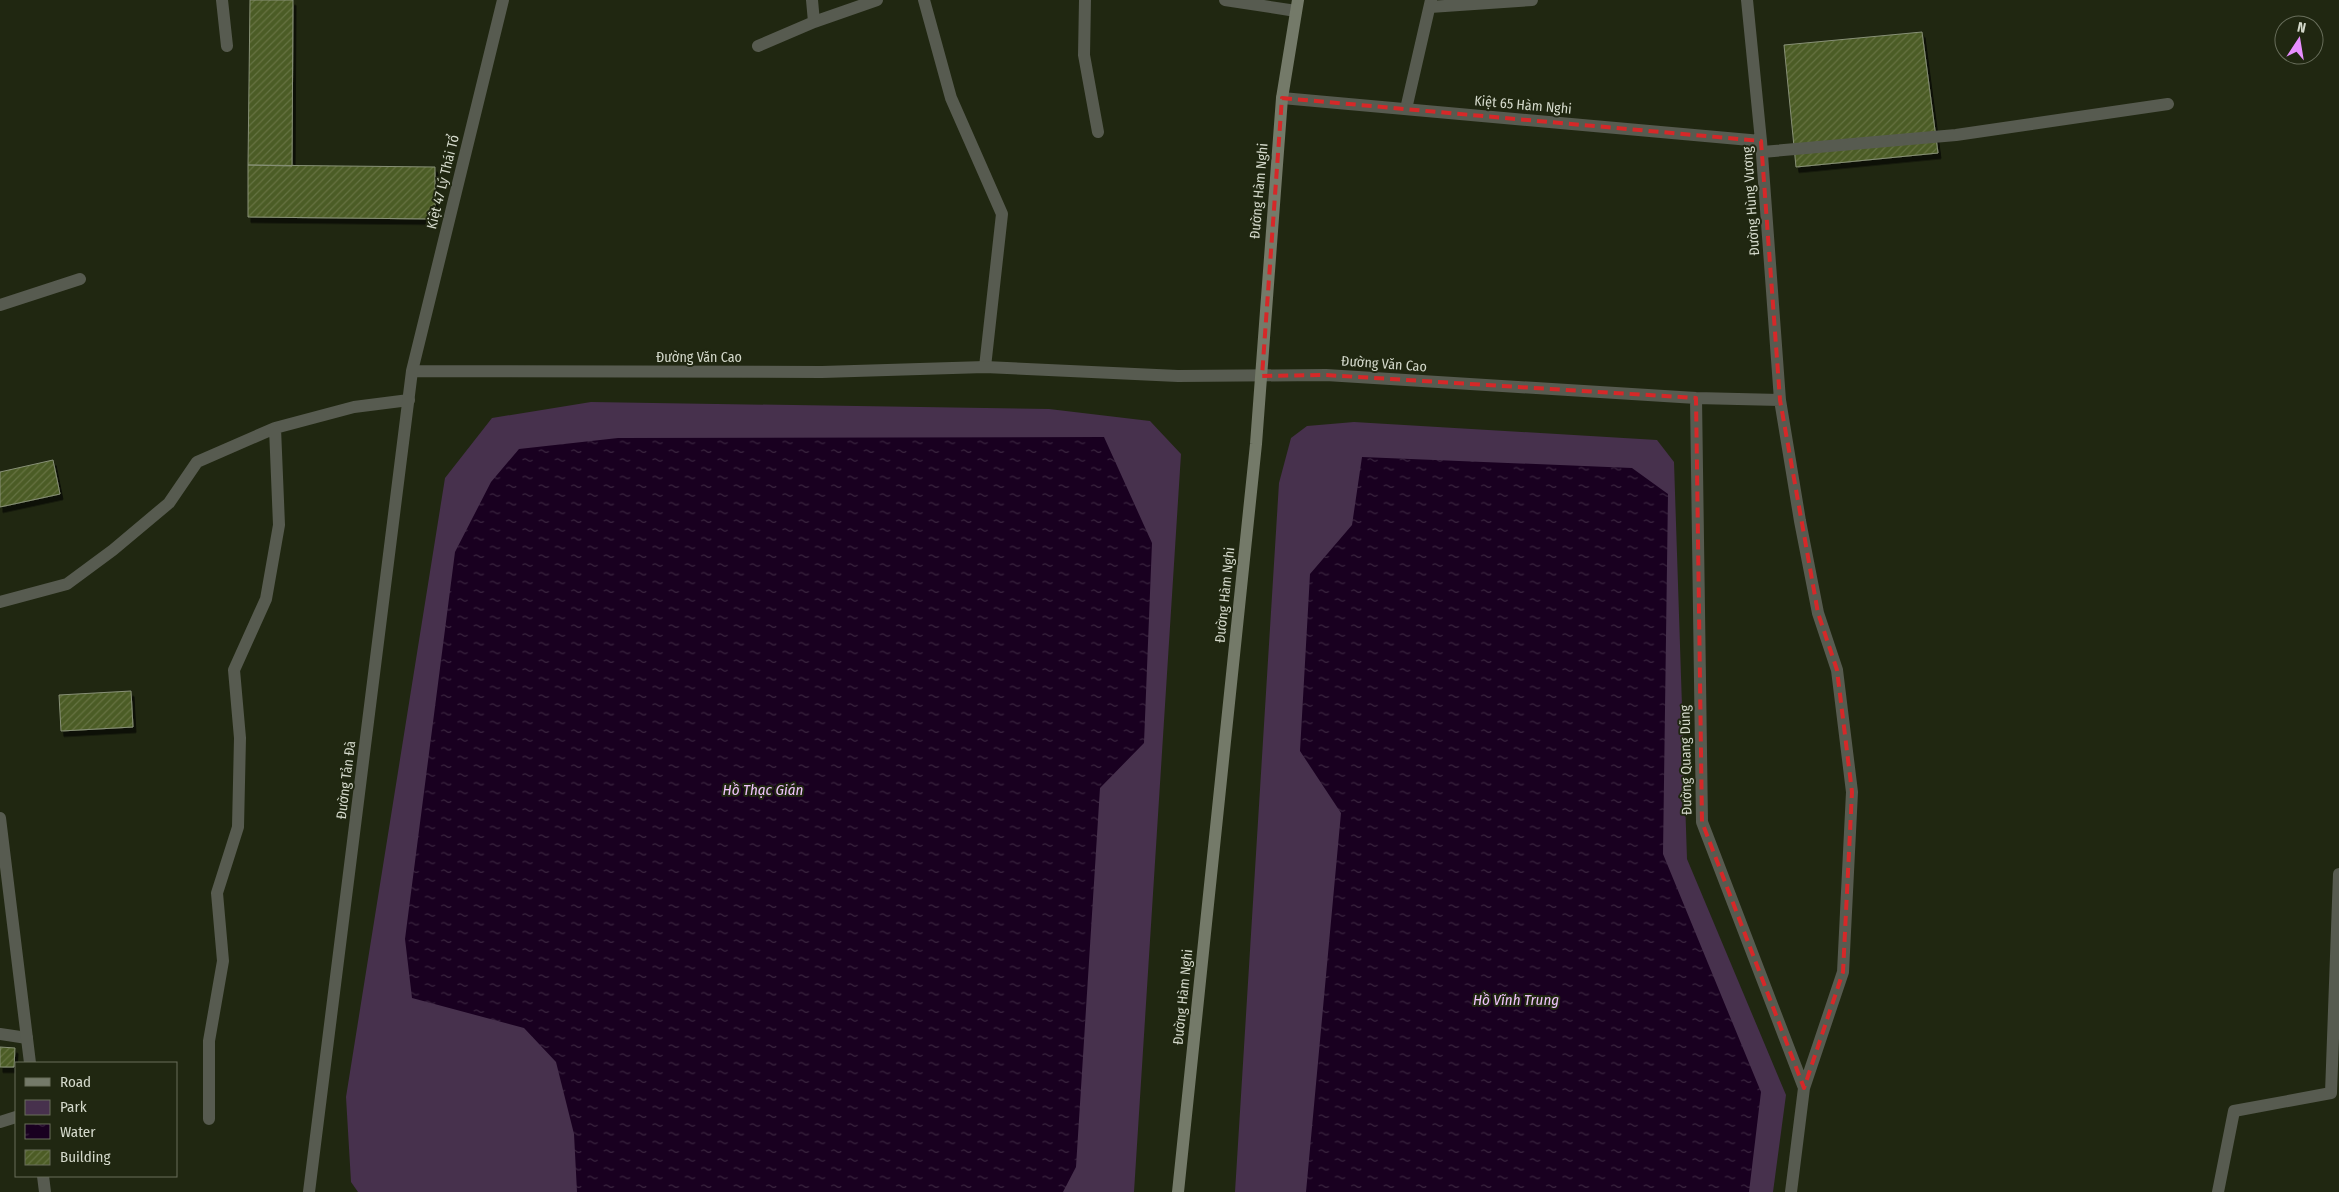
<svg xmlns="http://www.w3.org/2000/svg" width="2339" height="1192" font-family="'Fira Sans Condensed',sans-serif">
  <style>
    .green { fill: #47314d }
    .water { fill: url(#water-ripples) }
    .building { fill: url(#building-hatch); stroke: #879076; filter: url(#shadow) }
    .lines { fill: none; stroke-linecap: round; stroke-linejoin: round }
    .lane { stroke: #575b50; stroke-width: 12 }
    .street { stroke: #575b50; stroke-width: 12 }
    .secondary { stroke: #747a69; stroke-width: 12 }
    .marked { fill: none; stroke: #d62828; stroke-width: 4; stroke-dasharray: 10 6; stroke-linejoin: round }
    .labels { text-anchor: middle; dominant-baseline: central; stroke-width: 4; stroke-linejoin: round; paint-order: stroke }
    .street-label { font-size: 14px; fill: #d4d9cb; stroke: #202711 }
    .water-label { font-size: 15px; font-style: italic; fill: #efc3fb; stroke: #202711 }
  </style>
  <defs>
    <pattern id="water-ripples" width="26" height="14" patternUnits="userSpaceOnUse" patternTransform="scale(1.25)"><rect width="26" height="14" fill="#190020"/><path d="M2 4q2-2 4 0t4 0M15 11q2-2 4 0t4 0" fill="none" stroke="#3a253f"/></pattern>
    <pattern id="building-hatch" width="6" height="6" patternUnits="userSpaceOnUse" patternTransform="scale(1.25)"><rect width="6" height="6" fill="#4c5c25"/><path d="M-1 1l2-2M0 6l6-6M5 7l2-2" fill="none" stroke="#657343"/></pattern>
    <filter id="shadow"><feDropShadow dx="3" dy="5.5" stdDeviation="0" flood-color="#0009"/></filter>
  </defs>
  <rect width="100%" height="100%" fill="#202711"/>
  <path class="green" d="M591 402 1049 409 1150 421 1181 454 1134 1192H358L351 1182 346 1097 445 478 492 418Z
    M1354 422 1657 440 1674 462 1687 859 1786 1095 1773 1192H1235L1279 483 1291 438 1307 426Z"/>
  <path class="water" d="M1104 437 1152 543 1144 743 1100 788 1076 1167 1063 1192H577L574 1134 556 1062 524 1028 412 998 405 939 455 552 491 482 519 449 618 438Z
    M1362 457 1632 468 1668 494 1663 854 1761 1092 1749 1192H1306L1341 813 1300 751 1310 574 1352 525Z"/>
  <path class="building" d="M250 0H293L292 166 248 165Z
    M1922 32 1938 153 1796 167 1784 45Z
    M248 165 435 167V219L248 217Z
    M53 460 60 494 0 507V472Z
    M131 691 133 727 61 731 59 695Z
    M0 1047 15 1048 14 1067H0Z"/>
  <g class="lines">
    <path class="lane" d="M222 0 227 46
      M812 0 814 22
      M924 0 951 98 1002 214 985 367
      M1085 0 1084 55 1098 132
      M1225 0 1296 11
      M1430 7 1532 0
      M758 46 814 22 877 0
      M1406 109 1431 0
      M1762 152 1956 135 2168 104
      M0 305 80 279
      M0 602 67 584 113 550 169 503 197 462 275 428 354 407 409 400
      M0 1034 27 1038
      M209 1119V1041L223 961 217 893 238 827 240 738 234 670 266 599 279 525 275 428
      M0 1122 16 1117
      M2218 1192 2234 1111 2331 1093 2339 874"/>
    <path class="street" d="M1747 0 1761 141 1780 400 1800 521 1818 613 1837 670 1852 792 1843 972 1804 1088
      M1282 98 1761 141
      M412 371 822 372 985 367 1178 376 1326 375 1696 398 1780 400
      M1696 398 1702 822 1804 1088 1791 1192
      M0 818 30 1063
      M43 1176 45 1192
      M309 1192 412 371 503 0"/>
    <path class="secondary" d="M1178 1192 1256 444 1282 98 1298 0"/>
  </g>
  <path class="marked" d="M1282 98 1761 141 1780 400 1818 613 1837 670 1852 792 1843 972 1804 1088 1702 822 1696 398 1326 375 1262 376Z"/>
  <g class="labels">
    <g class="street-label">
      <text transform="translate(1523 105) rotate(5)">Kiệt 65 Hàm Nghi</text>
      <text transform="translate(443 182) rotate(-76)">Kiệt 47 Lý Thái Tổ</text>
      <text transform="translate(1259 191) rotate(-85)">Đường Hàm Nghi</text>
      <text transform="translate(1751 201) rotate(-94)">Đường Hùng Vương</text>
      <text x="699" y="357">Đường Văn Cao</text>
      <text transform="translate(1384 364) rotate(4)">Đường Văn Cao</text>
      <text transform="translate(1225 595) rotate(-84)">Đường Hàm Nghi</text>
      <text transform="translate(1686 760) rotate(-91)">Đường Quang Dũng</text>
      <text transform="translate(346 780) rotate(-83)">Đường Tản Đà</text>
      <text transform="translate(1183 997) rotate(-84)">Đường Hàm Nghi</text>
    </g>
    <g class="water-label">
      <text x="763" y="790">Hồ Thạc Gián</text>
      <text x="1516" y="1000">Hồ Vĩnh Trung</text>
    </g>
  </g>
  <rect x="15" y="1062" width="162" height="115" fill="#202711" stroke="#686e5b"/>
  <rect x="25" y="1078" width="25" height="8" fill="#747a69" stroke="#686e5b"/>
  <text x="60" y="1087" font-size="15" fill="#d4d9cb">Road</text>
  <rect x="25" y="1100" width="25" height="15" fill="#47314d" stroke="#686e5b"/>
  <text x="60" y="1112" font-size="15" fill="#d4d9cb">Park</text>
  <rect x="25" y="1124" width="25" height="15" fill="url(#water-ripples)" stroke="#686e5b"/>
  <text x="60" y="1137" font-size="15" fill="#d4d9cb">Water</text>
  <rect x="25" y="1150" width="25" height="15" fill="url(#building-hatch)" stroke="#686e5b"/>
  <text x="60" y="1162" font-size="15" fill="#d4d9cb">Building</text>
  <g transform="translate(2299 40) rotate(12)"><circle r="24" fill="#202711" stroke="#686e5b"/>
  <path d="M0-4L9 19L0 12L-9 19Z" fill="#e88eff"/>
  <text y="-8" font-size="14" font-weight="bold" text-anchor="middle" fill="#d4d9cb">N</text>
  </g>
</svg>
